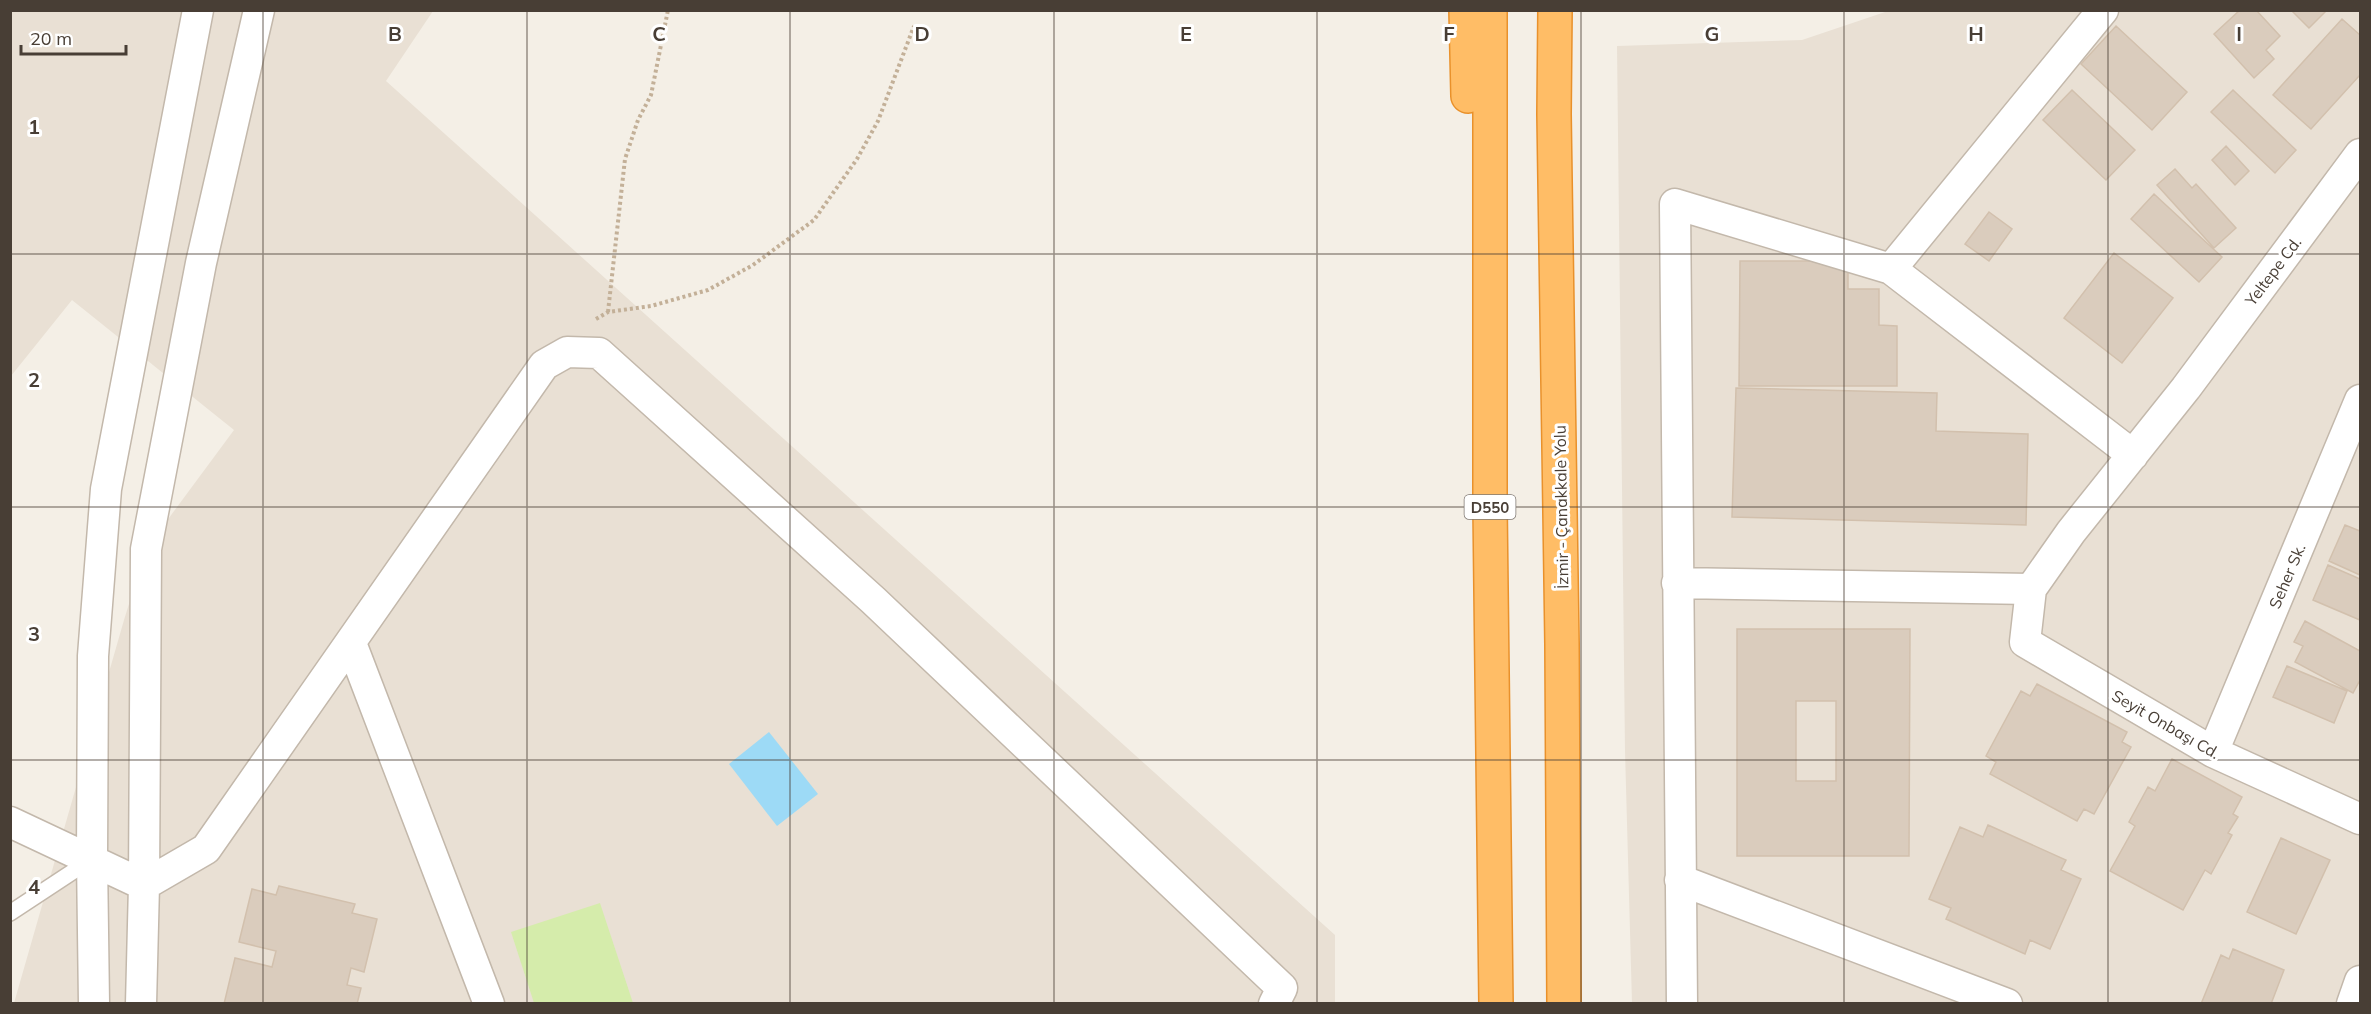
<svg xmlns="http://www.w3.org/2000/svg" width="2371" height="1014" font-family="Mulish,sans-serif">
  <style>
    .residential { fill: #e9e0d4 }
    .green { fill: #d5ecab }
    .water { fill: #9ddaf6 }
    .building { fill: #daccbd; stroke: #d2c0ad; stroke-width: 1.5; fill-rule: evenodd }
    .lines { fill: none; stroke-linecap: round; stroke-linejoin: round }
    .lane-casing { stroke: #c3b8ab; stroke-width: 18 }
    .street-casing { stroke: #c3b8ab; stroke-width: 33 }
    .highway-casing { stroke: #e9912b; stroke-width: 36 }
    .path { stroke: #c3b098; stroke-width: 4; stroke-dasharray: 3 3; stroke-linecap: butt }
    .lane { stroke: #fff; stroke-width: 15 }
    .street { stroke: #fff; stroke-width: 30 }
    .highway { stroke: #ffbd66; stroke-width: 33 }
    .grid { fill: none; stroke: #483e35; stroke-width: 1.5; stroke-opacity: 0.55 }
    .labels { text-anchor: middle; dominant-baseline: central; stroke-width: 6; stroke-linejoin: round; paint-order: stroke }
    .shield { fill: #fff; stroke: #7f7872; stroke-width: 1.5 }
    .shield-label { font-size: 15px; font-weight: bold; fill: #483e35 }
    .street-label { font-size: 16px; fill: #483e35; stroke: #fff }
    .grid-label { font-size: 20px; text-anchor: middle; font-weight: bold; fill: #483e35; stroke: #fff; stroke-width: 6; stroke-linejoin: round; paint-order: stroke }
  </style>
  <rect width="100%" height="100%" fill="#f4efe6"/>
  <path class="residential" d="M1891 10 2360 11V1003H1632L1625 751 1617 46 1802 40Z
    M11 11H433L386 81 1335 935V1003H14L124 620 146 549 234 430 72 300 11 376Z"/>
  <path class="green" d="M600 903 633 1003H534L511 932Z"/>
  <path class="water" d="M769 732 818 794 777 826 729 764Z"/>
  <path class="building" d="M2240 10H2256L2280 36 2266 50 2274 59 2254 78 2214 34Z
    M2291 10H2327L2309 28Z
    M2342 19 2360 35V75L2311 129 2273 95Z
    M2116 26 2187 92 2152 130 2081 64Z
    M2072 90 2135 150 2106 180 2043 120Z
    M2233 90 2296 150 2275 173 2211 112Z
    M2226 146 2249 171 2235 185 2212 160Z
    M2175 169 2192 188 2196 184 2236 228 2214 248 2157 185Z
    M2154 194 2222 257 2199 282 2131 219Z
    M1989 212 2012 229 1989 261 1965 244Z
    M2114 253 2173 298 2122 363 2064 318Z
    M1740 261H1848V289H1879V325L1897 326V386H1739Z
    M1736 388 1937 393 1936 431 2028 434 2026 525 1732 517Z
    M2345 525 2360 531V575L2329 561Z
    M2328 565 2360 579V620L2313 600Z
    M2305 621 2360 651V680L2353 693 2295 662 2303 646 2294 642Z
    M1737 629H1910L1909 856H1737ZM1796 701H1836V781H1796Z
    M2287 666 2347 691 2334 723 2273 697Z
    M2037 684 2127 732 2122 742 2131 747 2094 814 2084 809 2077 821 1990 774 1996 762 1986 756 2021 691 2030 696Z
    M2172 759 2242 797 2233 814 2238 817 2228 833 2232 835 2211 874 2205 870 2183 910 2110 871 2135 826 2129 822 2148 787 2155 791Z
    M1988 825 2066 860 2061 870 2081 879 2050 949 2030 940 2025 954 1946 919 1951 908 1929 899 1960 827 1983 837Z
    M2281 838 2330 860 2296 934 2247 912Z
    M279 886 355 904 352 913 377 919 364 972 351 968 347 985 361 988 357 1004H224L235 958 272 967 276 951 239 942 252 889 276 895Z
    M2233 949 2284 970 2271 1004H2201L2221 955 2229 959Z"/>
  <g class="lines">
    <defs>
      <path id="lane" d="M10 913 92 859"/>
      <path id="street" d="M2360 154 2186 388 2071 532 2031 589 2025 642 2213 752 2360 819
        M1891 269 2133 455
        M1677 583 2031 589
        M351 643 489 1004
        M2213 752 2360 400
        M10 822 144 885
        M1680 880 2007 1004
        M144 885 206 849 544 365 567 352 599 353 873 600 1282 988 1274 1004
        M94 1004 92 859 93 656 106 489 198 10
        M141 1004 144 885 146 549 201 263 259 10
        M1682 1004 1675 204 1891 269 2103 10
        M2352 1004 2360 981"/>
      <path id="highway" d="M1466 10 1468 96
        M1490 10V506L1496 1004
        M1555 10 1554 114 1562 644 1564 1004"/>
    </defs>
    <use href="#lane" class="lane-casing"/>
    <use href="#street" class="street-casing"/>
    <use href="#highway" class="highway-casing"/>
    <path class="path" d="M608 312 625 159 638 120 651 95 668 10
      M596 319 608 312 651 306 708 290 753 265 814 220 857 159 878 121 914 26"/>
    <use href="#lane" class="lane"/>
    <use href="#street" class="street"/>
    <use href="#highway" class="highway"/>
  </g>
  <path class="grid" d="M263 10V1004M527 10V1004M790 10V1004M1054 10V1004M1317 10V1004M1581 10V1004M1844 10V1004M2108 10V1004M10 254H2360M10 507H2360M10 760H2360"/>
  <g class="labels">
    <rect class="shield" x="1464.5" y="495" width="51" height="24" rx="4.5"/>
    <g class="shield-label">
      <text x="1490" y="507">D550</text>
    </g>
    <g class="street-label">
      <text transform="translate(2273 271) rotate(-53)">Yeltepe Cd.</text>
      <text transform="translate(1561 507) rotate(-91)">İzmir - Çanakkale Yolu</text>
      <text transform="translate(2287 576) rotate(-67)">Seher Sk.</text>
      <text transform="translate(2166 724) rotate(30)">Seyit Onbaşı Cd.</text>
    </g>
  </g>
  <g class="grid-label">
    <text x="395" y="41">B</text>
    <text x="659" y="41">C</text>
    <text x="922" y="41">D</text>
    <text x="1186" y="41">E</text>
    <text x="1449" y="41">F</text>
    <text x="1712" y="41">G</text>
    <text x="1976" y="41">H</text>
    <text x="2239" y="41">I</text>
    <text x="34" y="134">1</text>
    <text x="34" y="387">2</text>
    <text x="34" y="641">3</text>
    <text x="34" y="894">4</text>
  </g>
  <rect width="2371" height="1014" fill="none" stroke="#483e35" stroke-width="24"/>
  <path d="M21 45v9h105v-9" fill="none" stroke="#483e35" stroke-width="3"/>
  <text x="30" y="45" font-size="18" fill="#483e35" stroke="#ffffff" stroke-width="4.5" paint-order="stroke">20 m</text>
</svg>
